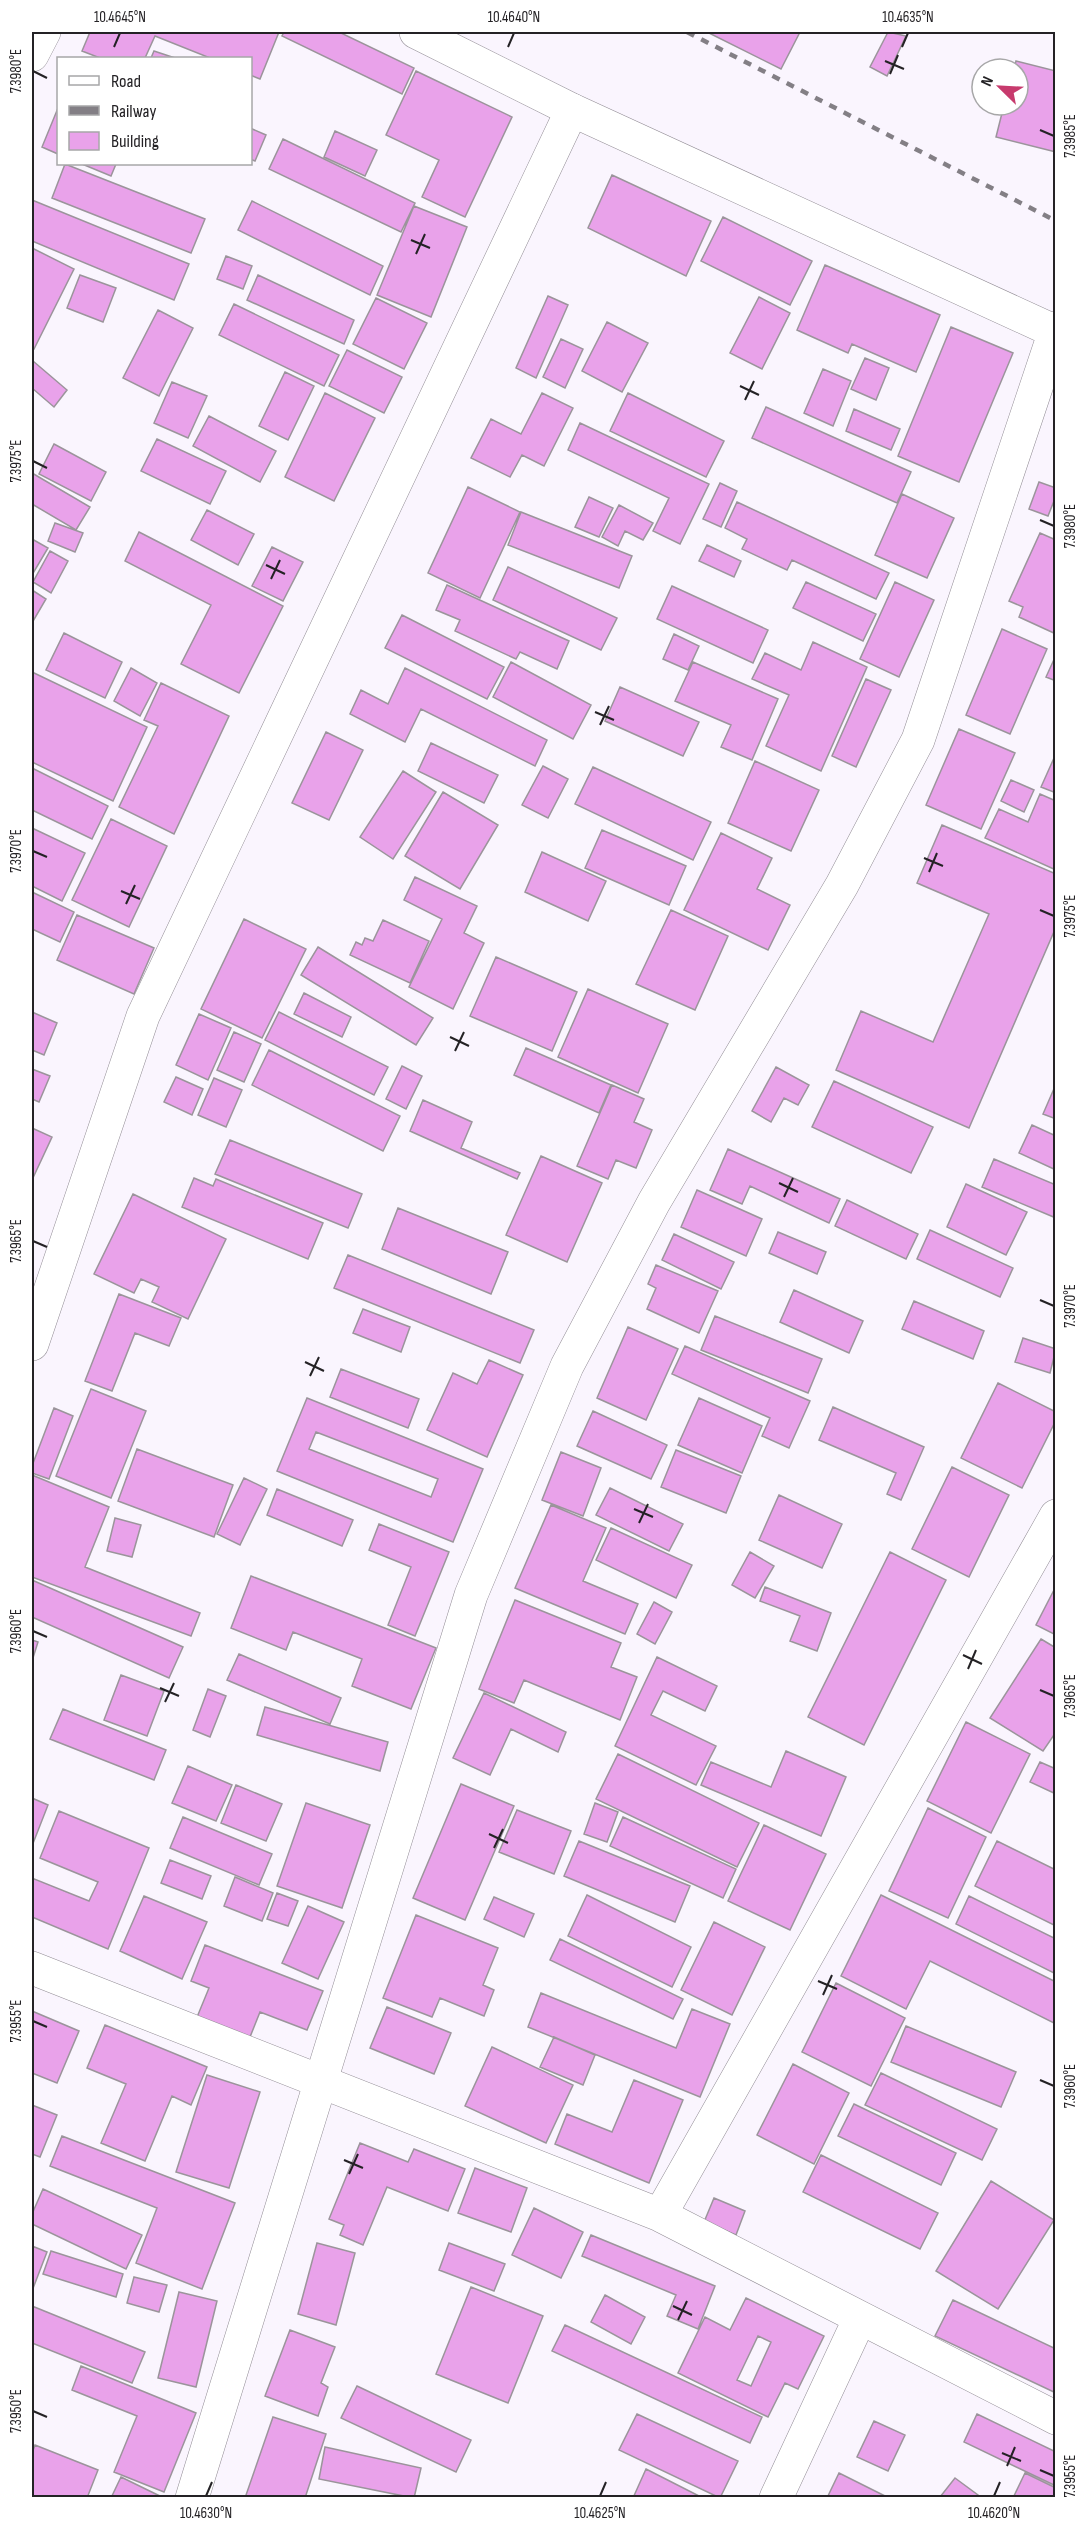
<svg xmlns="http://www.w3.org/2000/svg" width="1087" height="2529" font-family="'Sofia Sans Condensed',sans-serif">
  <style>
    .building { fill: #e9a2ea; stroke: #9b949b; stroke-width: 1.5; fill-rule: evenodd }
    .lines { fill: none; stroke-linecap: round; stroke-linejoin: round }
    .minor-casing { stroke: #938e96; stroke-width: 34 }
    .secondary-casing { stroke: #938e96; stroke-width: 34 }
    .minor { stroke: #fff; stroke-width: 33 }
    .secondary { stroke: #fff; stroke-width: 33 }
    .rail { stroke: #837f85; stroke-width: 4.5; stroke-dasharray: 8 8; stroke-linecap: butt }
    .ticks { fill: none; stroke: #242225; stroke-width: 2 }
    .neatline { fill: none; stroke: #242225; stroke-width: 2 }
    .ticks-label { font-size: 15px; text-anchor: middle; fill: #242225 }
  </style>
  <rect width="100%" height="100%" fill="#faf5fe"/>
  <path class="building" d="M90 32H279L260 79 250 75V58H210L155 36 145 58H100L82 51Z
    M284 32H339L414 68 402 94 282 36Z
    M707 32H800L781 69Z
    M888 32 906 36 887 76 870 67Z
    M154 51 175 58H151Z
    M1016 61 1056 71V152L996 137 1004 105H1018V69H1014Z
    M416 71 512 117 465 217 422 197 439 160 386 135Z
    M58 108V154L42 147Z
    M250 128 266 135 255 161 250 159Z
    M335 131 377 150 365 176 324 157Z
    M283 139 415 203 401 232 269 169Z
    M65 164 205 219 191 253 52 198Z
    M82 164H116L111 176Z
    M612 175 711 221 686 276 588 228Z
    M32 200 189 264 174 300 32 241Z
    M252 201 383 266 370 295 238 230Z
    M414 206 467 227 431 317 377 295Z
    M723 217 812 261 790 305 701 261Z
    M32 248 74 269 34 349 32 348Z
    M226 256 252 266 243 289 217 279Z
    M825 265 940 315 916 372 852 344 848 353 797 330Z
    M80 275 116 288 103 322 67 308Z
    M258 275 354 320 344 344 247 300Z
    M548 296 568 305 536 378 516 368Z
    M759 297 790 313 762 369 730 353Z
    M376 298 427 323 404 369 353 344Z
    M234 304 339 355 324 386 219 335Z
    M158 310 193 328 159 396 123 378Z
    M607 322 648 343 622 392 582 371Z
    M951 327 1013 353 959 482 898 456Z
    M561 339 583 349 565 388 543 377Z
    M347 350 402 377 384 413 329 386Z
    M865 358 889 368 876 400 851 389Z
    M33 361 67 390 54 407 32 388Z
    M823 369 851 381 833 426 804 413Z
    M285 372 314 386 288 440 259 426Z
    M172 382 207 396 188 438 154 423Z
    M325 393 375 418 334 501 285 477Z
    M542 393 573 408 544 466 522 455 510 477 471 458 491 419 521 434Z
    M628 393 724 441 706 477 610 431Z
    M766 407 911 472 897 503 752 438Z
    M854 409 900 429 891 450 846 431Z
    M209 416 276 451 260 482 193 446Z
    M580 423 709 484 680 544 653 531 669 498 568 450Z
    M157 439 226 471 210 504 141 471Z
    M54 444 106 472 91 501 39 474Z
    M32 473 90 507 76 530 32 504Z
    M1039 482 1056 488V496L1048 516 1029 509Z
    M720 483 737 491 721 527 703 519Z
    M468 487 520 512 480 598 428 573Z
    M902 494 954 518 927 578 875 555Z
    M589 497 613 508 599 537 575 527Z
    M737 502 889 573 876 599 792 560 787 570 742 549 747 539 725 528Z
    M619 505 653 523 643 540 625 531 618 546 602 537Z
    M207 510 254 534 238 565 191 540Z
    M521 512 632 556 619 588 508 545Z
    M55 523 83 533 75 552 48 541Z
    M139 532 283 606 239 693 181 664 211 605 125 561Z
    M1040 533 1056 540V634L1019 617 1023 607 1009 601Z
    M32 539 48 548 32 575Z
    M707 545 741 561 734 577 699 561Z
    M272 547 303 562 283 601 252 586Z
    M50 551 68 561 51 593 33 582Z
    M508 567 617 618 601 650 493 600Z
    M806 582 876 614 863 641 793 608Z
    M895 582 934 600 899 677 860 659Z
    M447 585 569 641 557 669 520 652 516 659 455 631 460 620 436 610Z
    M672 586 768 630 753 663 657 619Z
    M32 590 46 599 32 623Z
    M402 615 504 667 487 699 385 648Z
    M1002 629 1047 649 1010 734 966 715Z
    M64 633 122 662 105 698 46 670Z
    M674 634 699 646 688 670 663 659Z
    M813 642 867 667 821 771 766 746 789 695 752 679 765 653 801 670Z
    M1056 655V681L1046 677Z
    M511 662 591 705 573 739 493 697Z
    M693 662 778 699 752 760 721 747 731 725 675 701Z
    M131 668 157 683 140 716 114 701Z
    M405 668 547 740 535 766 421 709 405 742 350 714 361 690 388 704Z
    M32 672 147 727 113 801 32 762Z
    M866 679 891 690 856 767 832 756Z
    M161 683 229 716 174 834 119 807 158 726 144 720Z
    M620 687 699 722 683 756 605 721Z
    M959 729 1015 753 981 829 926 805Z
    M326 732 363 750 329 820 292 803Z
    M431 743 498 775 484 803 418 771Z
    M1054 758H1056V793L1041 787Z
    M755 761 819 790 791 851 728 823Z
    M543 766 568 779 548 818 522 805Z
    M593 767 711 822 693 860 575 804Z
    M32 768 108 806 92 839 32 810Z
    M403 771 436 792 393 859 360 837Z
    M1011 780 1034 790 1024 812 1001 801Z
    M443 792 498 825 460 889 405 856Z
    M1040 794 1056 801V870L985 838 999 809 1028 822Z
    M111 819 167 846 129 927 72 900Z
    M942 825 1056 874V927L969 1128 836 1070 861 1011 933 1042 989 914 917 883Z
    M32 828 85 853 62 901 32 886Z
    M602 830 686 866 669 905 585 868Z
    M721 833 772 858 757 889 790 905 768 950 684 910Z
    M542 852 606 881 588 921 525 892Z
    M415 877 477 906 464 933 484 943 453 1009 409 987 442 919 404 900Z
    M32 892 74 912 60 942 32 929Z
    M671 910 728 936 695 1010 636 984Z
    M77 915 154 948 134 994 57 960Z
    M244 919 306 949 262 1038 201 1009Z
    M383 920 429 941 410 983 350 955 356 942 362 945 365 938 373 941Z
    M318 947 433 1018 416 1045 301 975Z
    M496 957 577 992 552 1051 470 1016Z
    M588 989 668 1024 638 1093 558 1057Z
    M304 993 351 1017 342 1037 294 1014Z
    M32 1012 57 1023 44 1055 32 1050Z
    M279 1012 388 1067 374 1095 265 1040Z
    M199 1014 231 1028 208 1080 176 1065Z
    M234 1032 261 1044 244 1082 217 1070Z
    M526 1048 611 1085 599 1113 514 1075Z
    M269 1050 400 1116 383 1151 252 1085Z
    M402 1066 422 1076 406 1109 386 1099Z
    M776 1067 809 1085 798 1105 784 1098 771 1122 752 1111Z
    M32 1069 50 1076 39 1102 32 1099Z
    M176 1077 203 1089 192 1115 164 1102Z
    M214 1078 242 1090 226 1127 198 1115Z
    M834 1081 933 1127 911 1173 812 1127Z
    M1056 1084V1119L1043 1114Z
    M612 1085 644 1099 634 1122 652 1130 636 1168 616 1160 608 1179 577 1166Z
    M423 1100 472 1122 461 1148 520 1173 517 1179 410 1131Z
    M1032 1125 1056 1136V1170L1019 1153Z
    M32 1128 52 1137 32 1180Z
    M230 1140 362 1194 348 1228 215 1174Z
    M728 1149 840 1199 829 1223 750 1186 742 1204 710 1190Z
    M541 1156 602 1183 567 1262 506 1235Z
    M994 1159 1056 1185V1218L982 1187Z
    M194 1178 213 1186 216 1179 323 1223 308 1259 182 1207Z
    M966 1184 1027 1212 1006 1255 947 1227Z
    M697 1190 762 1219 746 1256 681 1227Z
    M133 1194 226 1239 188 1319 152 1302 159 1287 141 1279 134 1293 94 1274Z
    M847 1200 918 1234 906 1259 835 1226Z
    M398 1208 508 1252 491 1294 382 1249Z
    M930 1230 1013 1268 1000 1297 917 1259Z
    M778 1232 826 1252 817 1274 769 1253Z
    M674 1234 734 1262 721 1289 662 1260Z
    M348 1255 534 1330 520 1363 334 1288Z
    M656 1265 718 1291 699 1333 647 1309 656 1288 648 1284Z
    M794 1290 863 1321 849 1353 780 1322Z
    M119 1294 181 1318 169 1346 135 1333 112 1391 85 1381Z
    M914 1301 984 1331 973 1359 902 1329Z
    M363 1309 410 1327 401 1352 353 1333Z
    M715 1316 822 1359 808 1393 701 1350Z
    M628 1327 678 1349 646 1420 597 1398Z
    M1023 1338 1056 1349 1050 1373 1015 1362Z
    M685 1346 810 1401 789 1448 762 1436 770 1418 672 1374Z
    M489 1360 523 1375 487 1457 427 1430 453 1373 477 1384Z
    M341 1369 419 1399 408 1428 330 1397Z
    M998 1383 1056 1412V1420L1022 1488 961 1458Z
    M91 1389 146 1411 111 1498 56 1476Z
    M307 1398 483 1469 453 1542 277 1471ZM316 1432 438 1479 431 1497 309 1449Z
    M699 1398 762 1426 742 1473 678 1445Z
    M833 1407 924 1447 901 1500 887 1494 896 1473 819 1440Z
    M54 1408 73 1416 49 1479 32 1473V1466Z
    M593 1411 667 1445 651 1479 577 1446Z
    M137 1449 233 1485 214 1537 118 1501Z
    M676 1450 741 1476 726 1513 661 1487Z
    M561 1452 601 1468 583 1516 542 1500Z
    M952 1467 1009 1495 969 1577 912 1549Z
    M32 1475 109 1507 85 1567 200 1613 191 1636 32 1577Z
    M244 1478 267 1489 240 1545 217 1534Z
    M610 1488 683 1524 669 1551 596 1515Z
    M277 1489 353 1520 342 1546 267 1515Z
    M779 1495 842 1524 822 1568 759 1540Z
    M551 1505 606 1528 583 1581 638 1604 625 1634 515 1588Z
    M115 1518 141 1525 132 1557 107 1551Z
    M379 1524 449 1552 415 1636 388 1625 411 1567 369 1550Z
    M611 1528 692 1565 676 1598 596 1560Z
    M750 1552 774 1566 755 1598 732 1585Z
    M890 1552 946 1580 864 1745 808 1717Z
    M251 1576 436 1648 411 1709 352 1686 362 1659 293 1632 286 1650 231 1628Z
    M32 1580 183 1647 169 1678 32 1617Z
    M1056 1586V1635L1036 1625Z
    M765 1587 831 1613 817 1651 790 1641 800 1616 760 1601Z
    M515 1600 621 1643 611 1667 637 1677 620 1720 524 1680 514 1703 479 1689Z
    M654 1602 672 1612 655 1644 637 1634Z
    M1041 1639 1056 1648V1732L1043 1751 990 1718Z
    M32 1640 38 1642 32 1661Z
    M239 1654 341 1698 330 1724 227 1680Z
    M657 1657 717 1686 705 1711 663 1691 651 1715 716 1746 696 1785 615 1746Z
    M121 1675 164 1691 147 1736 104 1720Z
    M208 1689 226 1696 210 1737 193 1730Z
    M484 1693 566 1732 558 1752 511 1729 490 1775 453 1758Z
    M265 1707 388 1742 380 1771 257 1735Z
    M63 1709 166 1750 154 1780 50 1739Z
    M966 1722 1030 1754 991 1833 927 1801Z
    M786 1751 846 1777 821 1836 701 1785 711 1762 771 1787Z
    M618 1754 759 1823 737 1867 596 1799Z
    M1040 1762 1056 1769V1794L1030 1782Z
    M188 1766 232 1785 216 1821 172 1803Z
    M461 1784 514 1806 465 1920 413 1898Z
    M236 1785 282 1804 266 1841 221 1823Z
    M32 1798 48 1805 32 1846Z
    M306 1803 370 1825 342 1908 277 1886Z
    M595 1803 618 1812 607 1842 584 1834Z
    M928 1808 986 1837 948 1918 889 1891Z
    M517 1810 571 1831 554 1874 499 1852Z
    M59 1811 149 1848 108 1949 32 1917V1878L89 1901 98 1882 40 1858Z
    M183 1817 272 1854 259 1885 170 1848Z
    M623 1817 736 1869 723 1898 610 1846Z
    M764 1825 826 1854 790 1930 728 1901Z
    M579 1841 690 1886 675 1922 564 1876Z
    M997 1841 1056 1870V1926L975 1886Z
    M170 1860 211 1876 202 1899 161 1883Z
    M235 1877 273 1893 262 1921 224 1906Z
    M277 1893 298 1901 288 1926 267 1919Z
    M587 1895 691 1947 672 1987 568 1936Z
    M881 1895 1056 1982V2024L930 1961 906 2009 841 1976Z
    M144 1896 207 1922 182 1979 120 1951Z
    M969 1896 1056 1939V1974L956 1924Z
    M494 1897 534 1914 524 1937 484 1919Z
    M308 1906 344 1922 318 1979 282 1963Z
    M416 1915 498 1948 483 1985 494 1990 484 2016 440 1998 432 2017 383 1998Z
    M714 1922 765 1947 732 2015 681 1990Z
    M560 1939 683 1999 673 2019 550 1960Z
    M205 1945 323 1991 307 2030 260 2012 248 2042 195 2022 209 1988 191 1981Z
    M836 1983 905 2018 871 2086 802 2052Z
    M541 1993 676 2048 692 2009 730 2024 700 2097 528 2027Z
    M387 2007 451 2033 434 2074 370 2048Z
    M32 2011 79 2031 57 2083 32 2073Z
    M105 2025 207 2067 191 2105 172 2096 145 2161 101 2143 126 2084 87 2068Z
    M906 2026 1016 2072 1001 2107 891 2062Z
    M554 2037 595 2055 583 2085 540 2067Z
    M492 2047 573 2085 546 2143 465 2106Z
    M793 2064 849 2093 814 2164 757 2135Z
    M881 2073 997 2129 982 2160 865 2105Z
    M207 2075 260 2092 229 2188 176 2172Z
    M634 2080 683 2100 649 2183 555 2144 567 2114 612 2132Z
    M854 2104 956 2153 941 2185 838 2136Z
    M32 2105 57 2115 40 2157 32 2154Z
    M62 2136 235 2203 202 2289 136 2263 157 2208 50 2166Z
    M360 2143 408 2162 414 2149 465 2169 448 2211 387 2187 363 2245 340 2235 344 2225 329 2219Z
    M821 2155 938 2213 920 2249 803 2192Z
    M475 2168 527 2188 511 2232 458 2213Z
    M991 2181 1054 2220 998 2309 936 2271Z
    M43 2189 142 2235 126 2269 32 2224V2214Z
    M714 2198 745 2211 736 2235 704 2222Z
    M534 2208 583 2232 561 2278 512 2255Z
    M591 2235 715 2286 698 2329 667 2316 676 2295 582 2256Z
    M317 2243 355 2253 336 2325 298 2314Z
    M449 2243 505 2264 494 2291 439 2270Z
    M32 2246 47 2252 32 2291Z
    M51 2251 123 2274 116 2297 43 2274Z
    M134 2277 167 2285 159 2312 127 2303Z
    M471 2287 543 2316 508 2403 436 2374Z
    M179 2292 217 2301 196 2387 158 2378Z
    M605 2295 645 2317 631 2344 591 2322Z
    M746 2298 824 2336 798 2389 785 2383 768 2417 678 2373 705 2317 730 2330ZM758 2336 771 2342 751 2386 737 2380Z
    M953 2300 1056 2349V2393L935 2336Z
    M32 2306 145 2352 132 2383 32 2343Z
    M565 2325 762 2417 750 2443 552 2351Z
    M290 2330 335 2347 321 2383 328 2387 318 2416 265 2396Z
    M81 2366 196 2413 164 2492 114 2472 137 2416 72 2390Z
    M357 2386 471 2440 456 2472 341 2418Z
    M637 2414 738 2461 720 2498 619 2450Z
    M977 2414 1056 2452V2486L964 2442Z
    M273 2417 326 2434 305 2498H245Z
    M874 2421 905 2435 888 2471 857 2457Z
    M35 2445 98 2470 87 2498H32V2453Z
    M325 2447 421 2468 414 2498 319 2479Z
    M646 2469 701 2497V2498H633Z
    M839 2473 889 2498H827Z
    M1025 2473 1056 2488V2498H1013Z
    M121 2477 164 2498H111Z
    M955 2478 982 2498 940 2497Z"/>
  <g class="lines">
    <defs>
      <path id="minor" d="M32 55 44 32
        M32 1344 143 1016 572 110
        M32 1968 660 2215 1056 2418
        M660 2215 1056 1516
        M776 2498 860 2318"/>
      <path id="secondary" d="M416 32 572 110 1056 332
        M192 2498 471 1595 567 1366 654 1202 842 885 918 740 1056 328"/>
    </defs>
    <use href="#minor" class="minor-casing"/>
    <use href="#secondary" class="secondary-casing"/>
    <use href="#minor" class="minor"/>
    <use href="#secondary" class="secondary"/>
    <path class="rail" d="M687 32 1056 221"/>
  </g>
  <path class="ticks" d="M114 47 120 33M508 47 514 33M902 47 908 33M885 61 904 69M33 71 47 78M890 74 898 55M1040 130 1054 136M411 240 430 248M416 254 425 234M740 386 759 395M745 400 754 381M33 461 47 468M1040 520 1054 526M266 565 285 574M271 579 280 560M595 712 614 720M600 725 609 706M33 851 47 857M924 858 943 866M929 872 937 853M121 891 140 899M126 904 135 885M1040 910 1054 916M450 1037 469 1046M455 1051 464 1032M779 1183 798 1192M784 1197 793 1178M33 1241 47 1247M1040 1300 1054 1306M305 1362 324 1371M310 1376 319 1357M634 1509 653 1517M639 1523 648 1504M33 1631 47 1637M963 1655 982 1664M968 1669 976 1650M160 1688 179 1696M1040 1690 1054 1696M165 1702 174 1683M489 1834 508 1843M494 1848 503 1829M818 1981 837 1989M823 1995 832 1975M33 2021 47 2027M1040 2080 1054 2086M344 2160 363 2168M349 2174 358 2154M673 2306 692 2315M678 2320 687 2301M33 2411 47 2417M1002 2453 1021 2461M1007 2466 1015 2447M1040 2470 1054 2476M206 2496 212 2482M600 2496 606 2482M994 2496 1000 2482"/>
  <rect width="1087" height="2529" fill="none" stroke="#ffffff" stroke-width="66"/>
  <rect x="57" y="57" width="195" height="108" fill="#ffffff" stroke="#a7a7a8" stroke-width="1.5"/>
  <rect x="69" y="76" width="30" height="9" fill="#ffffff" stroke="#a7a7a8" stroke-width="1.5"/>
  <text x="111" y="87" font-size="18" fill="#242225">Road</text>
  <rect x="69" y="106" width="30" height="9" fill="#837f85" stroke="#a7a7a8" stroke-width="1.5"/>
  <text x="111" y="117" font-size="18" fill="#242225">Railway</text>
  <rect x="69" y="132" width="30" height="18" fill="#e9a2ea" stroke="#a7a7a8" stroke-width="1.5"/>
  <text x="111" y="147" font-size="18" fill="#242225">Building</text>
  <g transform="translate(1000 87) rotate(294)"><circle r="28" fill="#ffffff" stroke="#a7a7a8" stroke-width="1.5"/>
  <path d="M0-4.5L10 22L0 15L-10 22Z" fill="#c73a6d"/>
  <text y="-9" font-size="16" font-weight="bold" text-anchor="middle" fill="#242225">N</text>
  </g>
  <rect x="33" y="33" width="1021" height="2463" class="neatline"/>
  <g class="ticks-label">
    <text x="120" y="22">10.4645°N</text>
    <text x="514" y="22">10.4640°N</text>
    <text x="908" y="22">10.4635°N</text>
    <text transform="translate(16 71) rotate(-90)" y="5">7.3980°E</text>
    <text transform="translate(1070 136) rotate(-90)" y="5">7.3985°E</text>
    <text transform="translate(16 461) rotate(-90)" y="5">7.3975°E</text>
    <text transform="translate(1070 526) rotate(-90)" y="5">7.3980°E</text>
    <text transform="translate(16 851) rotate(-90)" y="5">7.3970°E</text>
    <text transform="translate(1070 916) rotate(-90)" y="5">7.3975°E</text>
    <text transform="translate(16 1241) rotate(-90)" y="5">7.3965°E</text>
    <text transform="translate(1070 1306) rotate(-90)" y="5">7.3970°E</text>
    <text transform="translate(16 1631) rotate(-90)" y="5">7.3960°E</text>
    <text transform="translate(1070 1696) rotate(-90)" y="5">7.3965°E</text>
    <text transform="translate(16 2021) rotate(-90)" y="5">7.3955°E</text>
    <text transform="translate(1070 2086) rotate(-90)" y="5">7.3960°E</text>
    <text transform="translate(16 2411) rotate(-90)" y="5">7.3950°E</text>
    <text transform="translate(1070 2476) rotate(-90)" y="5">7.3955°E</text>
    <text x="206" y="2518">10.4630°N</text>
    <text x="600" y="2518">10.4625°N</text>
    <text x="994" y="2518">10.4620°N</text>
  </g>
</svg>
